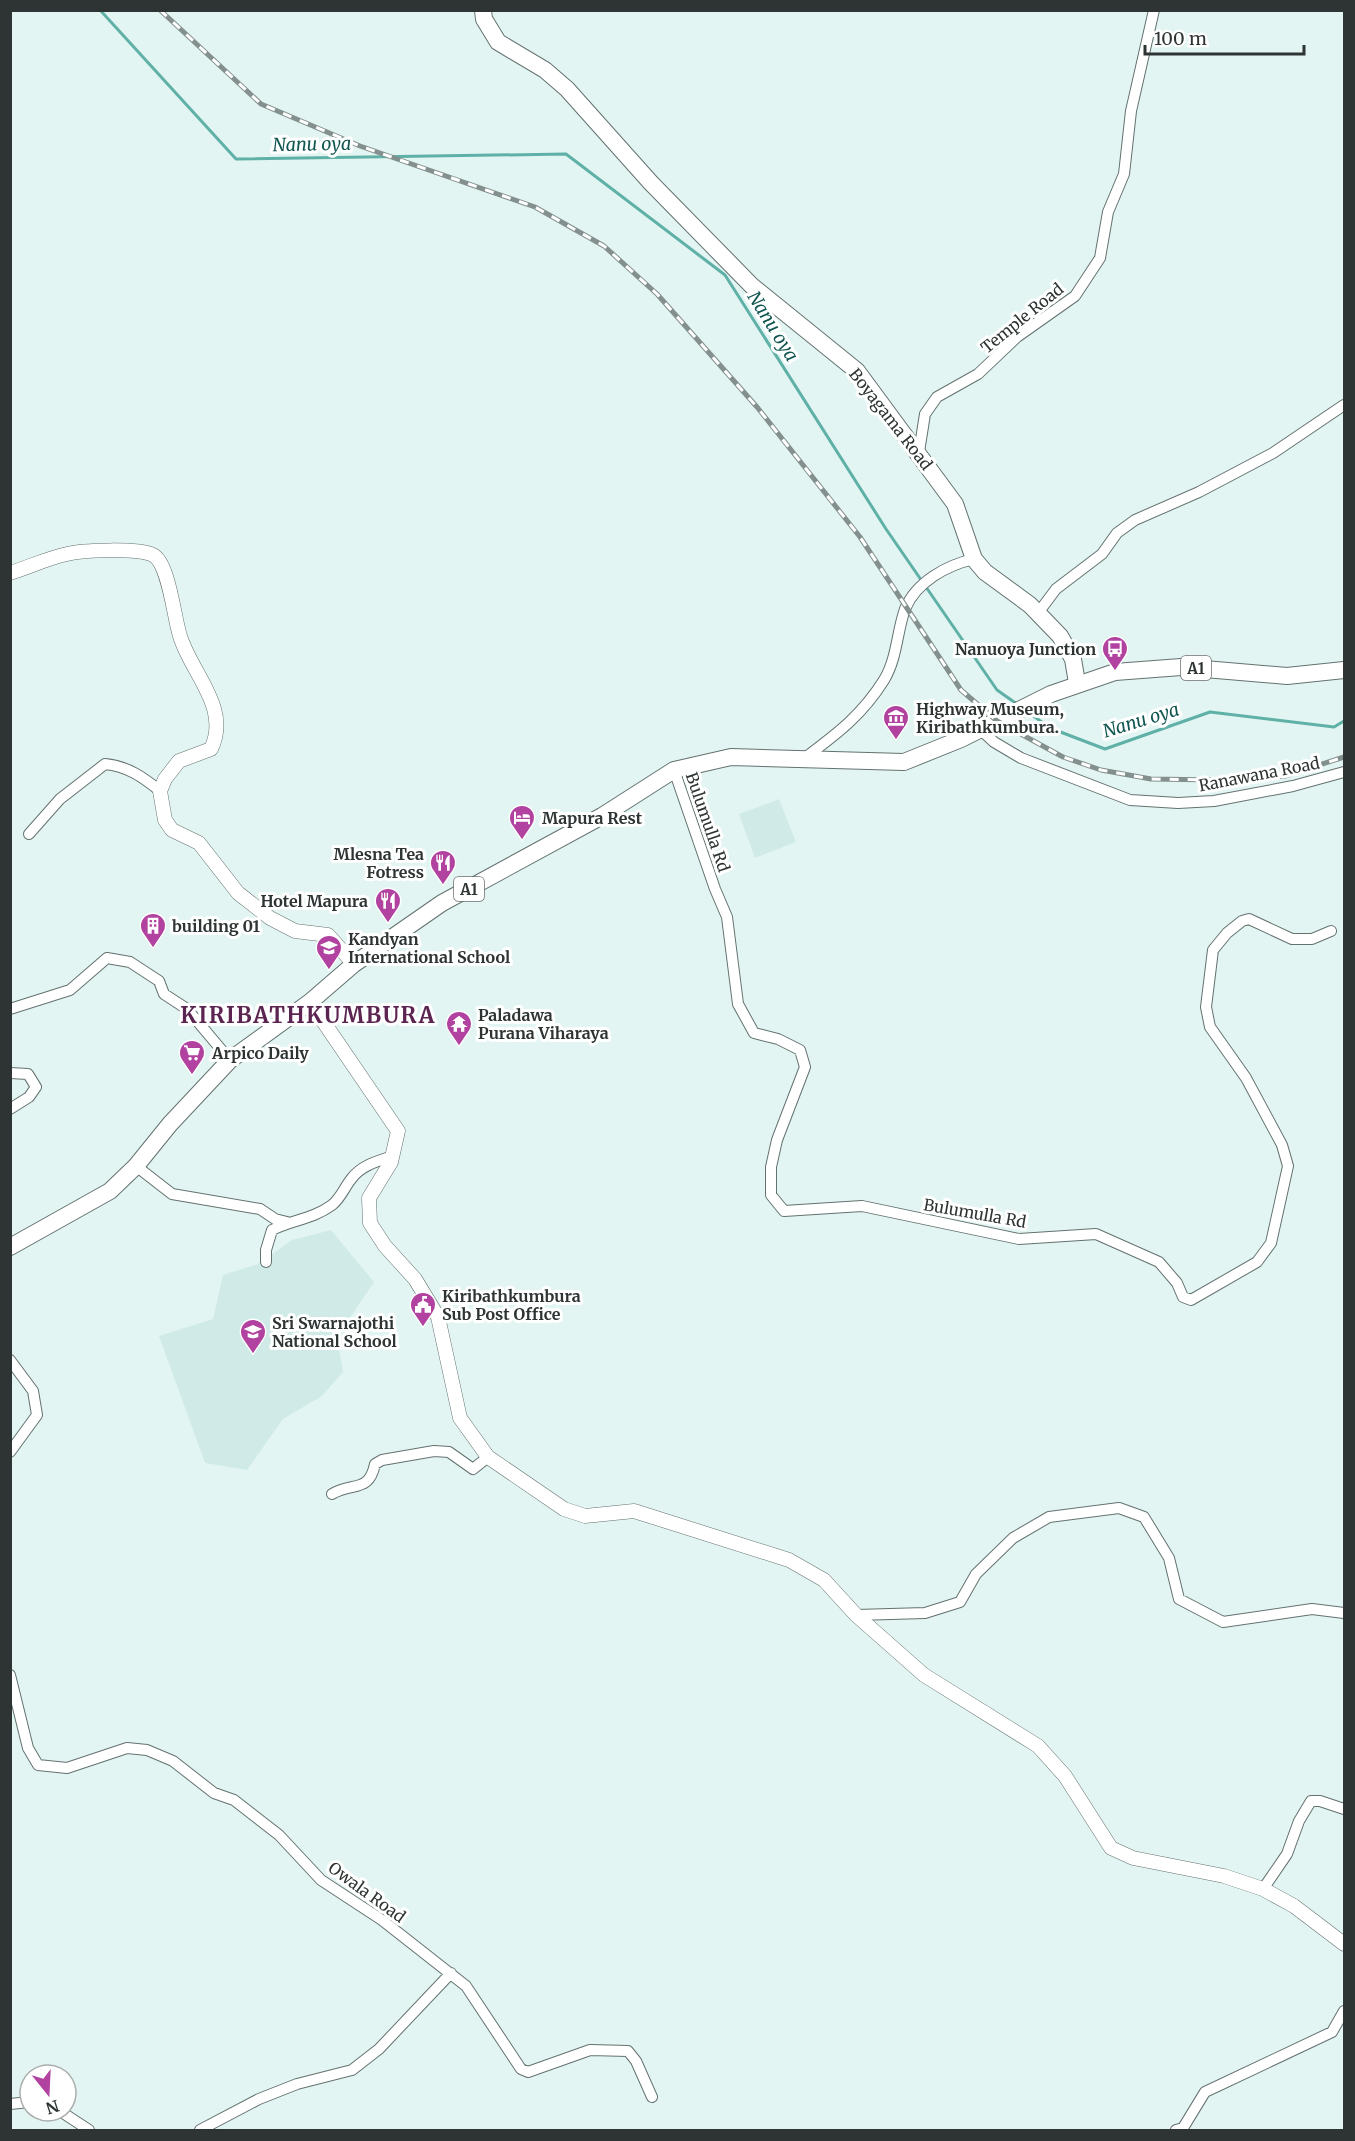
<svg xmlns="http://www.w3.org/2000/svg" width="1355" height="2141" font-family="Merriweather,serif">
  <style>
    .built { fill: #d0ebe7 }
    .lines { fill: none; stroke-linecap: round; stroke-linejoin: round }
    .stream { stroke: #5fb0a6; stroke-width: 3 }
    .minor-casing { stroke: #637270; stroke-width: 12 }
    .secondary-casing { stroke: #637270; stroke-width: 15 }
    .primary-casing { stroke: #637270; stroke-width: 18 }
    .trunk-casing { stroke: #637270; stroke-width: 18 }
    .minor { stroke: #fff; stroke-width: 10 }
    .secondary { stroke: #fff; stroke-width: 14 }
    .primary { stroke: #fff; stroke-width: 16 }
    .trunk { stroke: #fff; stroke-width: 16 }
    .rail-casing { stroke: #83908e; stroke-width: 5 }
    .rail { stroke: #fff; stroke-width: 3; stroke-dasharray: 9; stroke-linecap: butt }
    .labels { text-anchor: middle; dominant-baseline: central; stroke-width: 6; stroke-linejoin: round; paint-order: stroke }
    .shield { fill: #fff; stroke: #6c7170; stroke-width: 1.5 }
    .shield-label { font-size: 15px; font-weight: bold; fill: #2d3433 }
    .street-label { font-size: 16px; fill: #2d3433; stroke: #fff }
    .poi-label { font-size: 16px; font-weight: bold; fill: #2d3433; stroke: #fff; text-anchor: start }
    .water-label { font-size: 18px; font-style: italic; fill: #105650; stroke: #fff }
    .district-label { font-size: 22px; font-weight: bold; letter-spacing: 1.5px; fill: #5b2451; stroke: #fff }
  </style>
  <rect width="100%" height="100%" fill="#e3f5f2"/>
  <path class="built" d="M779 799 796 842 755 858 739 814Z
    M331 1230 374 1282 337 1337 343 1372 322 1396 283 1419 247 1470 205 1463 159 1336 213 1319 223 1275 258 1264 292 1240Z"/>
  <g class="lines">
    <path class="stream" d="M100 10 236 159 566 154 725 275 886 529 997 690 1017 704
      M1028 712 1050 728 1105 749 1210 712 1334 727 1344 721"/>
    <defs>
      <path id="minor" d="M919 452 925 414 937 397 978 374 1017 337 1075 296 1100 258 1108 212 1124 174 1131 111 1154 10
        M1038 613 1056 589 1102 554 1117 533 1135 520 1199 492 1273 453 1344 405
        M980 729 994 742 1021 758 1130 800 1178 803 1214 801 1293 786 1344 772
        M806 757C838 733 862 715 884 680 897 659 897 631 905 609 916 582 947 565 974 559
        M674 770 715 889 727 917 738 1004 754 1033 778 1039 800 1050 805 1067 777 1140 771 1167V1195L784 1211 862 1206 1019 1239 1096 1234 1159 1262 1177 1283 1183 1297 1191 1300 1257 1262 1271 1243 1288 1166 1282 1145 1246 1078 1210 1027 1206 1007 1213 950 1227 933 1242 921 1249 919 1292 939H1312L1331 931
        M29 834 60 799 105 764C127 766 143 777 160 791
        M10 1009 70 990 107 958 130 962 159 981 164 994 187 1009 230 1060
        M10 1073 28 1074 36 1087 29 1097 10 1109
        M136 1166 172 1194 260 1209 275 1219 287 1222
        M266 1262V1250L272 1230C292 1220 313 1219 332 1205 341 1198 345 1186 352 1178 362 1165 378 1161 393 1156
        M10 1360 33 1391 37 1415 10 1452
        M332 1494C353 1482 369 1493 375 1464L382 1460 434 1451 449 1452 473 1469 488 1457
        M856 1615 925 1613 960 1602 976 1574 1013 1538 1049 1517 1119 1508 1144 1517 1169 1558 1179 1599 1223 1622 1312 1609 1344 1613
        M10 1675 28 1748 38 1765 67 1768 127 1748 147 1750 173 1761 214 1793 234 1800 279 1835 321 1880 382 1920 466 1986 521 2069 528 2072 590 2050 628 2051 636 2061 652 2097
        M1263 1889 1287 1854 1299 1821 1311 1801H1320L1344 1809
        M10 2104 30 2102
        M60 2111 89 2130
        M200 2130 259 2099 297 2084 352 2070 379 2049 451 1973
        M1176 2130 1183 2128 1205 2092 1332 2032 1344 2011"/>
      <path id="secondary" d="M10 573C29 567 48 558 67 554 83 550 138 548 153 555 169 563 174 618 180 636 191 673 231 708 211 749L179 761 165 779 160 791 165 820 172 830 199 843 238 893 270 918 295 931 328 935 354 964
        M310 1002 398 1131 391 1162 369 1198 370 1223 385 1246 415 1279 438 1317 460 1418 488 1457 564 1509 585 1516 634 1511 789 1560 824 1580 856 1615 924 1675 1038 1746 1065 1776 1111 1848 1133 1858 1224 1876 1263 1889 1294 1906 1344 1944"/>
      <path id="primary" d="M483 10 484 19 498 42 545 70 567 89 651 183 752 286 857 371 955 504 974 559 985 572 1030 605 1060 636 1073 659 1077 683"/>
      <path id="trunk" d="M10 1247 110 1191 136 1166 170 1124 230 1060 310 1002 354 964 442 903 602 816 674 770 731 757 904 762 961 739 1051 694 1115 672 1181 667 1287 676 1344 670"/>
    </defs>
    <use href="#minor" class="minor-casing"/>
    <use href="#secondary" class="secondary-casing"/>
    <use href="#primary" class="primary-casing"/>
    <use href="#trunk" class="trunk-casing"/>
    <use href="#minor" class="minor"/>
    <use href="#secondary" class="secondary"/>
    <use href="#primary" class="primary"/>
    <use href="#trunk" class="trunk"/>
    <defs>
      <path id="rail" d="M160 10 261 104 360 146 535 207 604 246 657 294 757 407 860 537 961 690 997 721 1063 757 1101 770 1151 779 1217 780 1285 776 1344 757"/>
    </defs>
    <use href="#rail" class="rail-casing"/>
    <use href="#rail" class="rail"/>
  </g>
  <defs>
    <symbol id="bus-pin" viewBox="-11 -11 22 30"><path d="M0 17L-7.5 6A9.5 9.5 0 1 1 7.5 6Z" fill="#b2429f" stroke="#fff"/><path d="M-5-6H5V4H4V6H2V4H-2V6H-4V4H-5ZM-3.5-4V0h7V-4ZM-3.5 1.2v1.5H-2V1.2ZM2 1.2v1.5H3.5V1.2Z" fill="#fff"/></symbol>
    <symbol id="museum-pin" viewBox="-11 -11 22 30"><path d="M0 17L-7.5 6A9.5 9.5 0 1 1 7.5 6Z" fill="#b2429f" stroke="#fff"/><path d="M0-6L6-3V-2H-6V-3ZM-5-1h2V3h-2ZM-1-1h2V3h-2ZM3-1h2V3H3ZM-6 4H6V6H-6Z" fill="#fff"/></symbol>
    <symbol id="hotel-pin" viewBox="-11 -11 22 30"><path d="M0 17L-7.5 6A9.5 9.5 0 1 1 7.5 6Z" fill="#b2429f" stroke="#fff"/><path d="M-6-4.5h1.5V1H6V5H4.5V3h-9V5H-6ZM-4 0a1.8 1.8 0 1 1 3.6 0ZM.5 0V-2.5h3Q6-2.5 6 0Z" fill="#fff"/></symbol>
    <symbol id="restaurant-pin" viewBox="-11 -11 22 30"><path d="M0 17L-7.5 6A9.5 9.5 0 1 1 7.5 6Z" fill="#b2429f" stroke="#fff"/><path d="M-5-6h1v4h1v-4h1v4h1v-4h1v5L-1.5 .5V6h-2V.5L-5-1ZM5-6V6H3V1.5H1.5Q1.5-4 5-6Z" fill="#fff"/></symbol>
    <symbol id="building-pin" viewBox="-11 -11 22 30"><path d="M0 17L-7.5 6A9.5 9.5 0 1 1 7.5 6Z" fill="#b2429f" stroke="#fff"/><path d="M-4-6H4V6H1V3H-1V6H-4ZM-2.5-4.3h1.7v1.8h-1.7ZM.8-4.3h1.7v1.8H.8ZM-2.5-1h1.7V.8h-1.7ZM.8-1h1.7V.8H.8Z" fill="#fff"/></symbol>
    <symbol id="school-pin" viewBox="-11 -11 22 30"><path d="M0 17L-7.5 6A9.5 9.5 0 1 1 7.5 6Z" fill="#b2429f" stroke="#fff"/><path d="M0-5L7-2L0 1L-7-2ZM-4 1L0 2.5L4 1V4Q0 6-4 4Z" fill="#fff"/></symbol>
    <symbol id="temple-pin" viewBox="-11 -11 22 30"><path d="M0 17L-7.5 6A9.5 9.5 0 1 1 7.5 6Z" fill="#b2429f" stroke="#fff"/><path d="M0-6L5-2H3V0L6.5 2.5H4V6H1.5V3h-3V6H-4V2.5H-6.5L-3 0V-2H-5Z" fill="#fff"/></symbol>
    <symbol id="supermarket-pin" viewBox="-11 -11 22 30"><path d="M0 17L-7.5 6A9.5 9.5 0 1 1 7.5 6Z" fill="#b2429f" stroke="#fff"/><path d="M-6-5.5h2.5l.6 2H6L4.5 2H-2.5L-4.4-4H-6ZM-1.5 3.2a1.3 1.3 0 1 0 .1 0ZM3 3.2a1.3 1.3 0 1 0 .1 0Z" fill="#fff"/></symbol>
    <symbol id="civic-pin" viewBox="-11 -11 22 30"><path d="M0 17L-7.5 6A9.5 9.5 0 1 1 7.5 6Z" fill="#b2429f" stroke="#fff"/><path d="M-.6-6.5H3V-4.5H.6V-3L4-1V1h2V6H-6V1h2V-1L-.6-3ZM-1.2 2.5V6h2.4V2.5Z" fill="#fff"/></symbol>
  </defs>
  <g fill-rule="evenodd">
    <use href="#bus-pin" x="1100" y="634" width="30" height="40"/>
    <use href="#museum-pin" x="881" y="703" width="30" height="40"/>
    <use href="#hotel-pin" x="507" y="803" width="30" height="40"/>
    <use href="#restaurant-pin" x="428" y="848" width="30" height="40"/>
    <use href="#restaurant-pin" x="373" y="886" width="30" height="40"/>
    <use href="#building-pin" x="138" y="911" width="30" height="40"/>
    <use href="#school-pin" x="314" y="933" width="30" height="40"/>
    <use href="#temple-pin" x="444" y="1009" width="30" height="40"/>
    <use href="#supermarket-pin" x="177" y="1038" width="30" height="40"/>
    <use href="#civic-pin" x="408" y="1290" width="30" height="40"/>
    <use href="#school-pin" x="238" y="1317" width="30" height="40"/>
  </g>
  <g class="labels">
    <g class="shield">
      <rect x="1181" y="656" width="30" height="24" rx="4.5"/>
      <rect x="454" y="877" width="30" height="24" rx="4.5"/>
    </g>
    <g class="shield-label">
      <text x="1196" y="668">A1</text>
      <text x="469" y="889">A1</text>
    </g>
    <g class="street-label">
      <text transform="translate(1022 318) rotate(-39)">Temple Road</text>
      <text transform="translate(891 419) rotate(52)">Boyagama Road</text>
      <text transform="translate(1259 774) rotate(-11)">Ranawana Road</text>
      <text transform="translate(708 822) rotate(71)">Bulumulla Rd</text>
      <text transform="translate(975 1213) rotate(10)">Bulumulla Rd</text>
      <text transform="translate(367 1892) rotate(36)">Owala Road</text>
    </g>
    <g class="poi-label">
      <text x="1096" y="649" text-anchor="end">Nanuoya Junction</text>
      <text x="916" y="709">Highway Museum,<tspan x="916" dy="18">Kiribathkumbura.</tspan></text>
      <text x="542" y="818">Mapura Rest</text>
      <text x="424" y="854" text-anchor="end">Mlesna Tea<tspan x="424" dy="18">Fotress</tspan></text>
      <text x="368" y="901" text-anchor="end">Hotel Mapura</text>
      <text x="172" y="926">building 01</text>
      <text x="348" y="939">Kandyan<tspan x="348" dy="18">International School</tspan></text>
      <text x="478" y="1015">Paladawa<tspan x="478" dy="18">Purana Viharaya</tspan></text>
      <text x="212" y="1053">Arpico Daily</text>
      <text x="442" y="1296">Kiribathkumbura<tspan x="442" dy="18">Sub Post Office</tspan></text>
      <text x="272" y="1323">Sri Swarnajothi<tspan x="272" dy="18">National School</tspan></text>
    </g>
    <g class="water-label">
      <text transform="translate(312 144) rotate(-1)">Nanu oya</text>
      <text transform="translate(773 326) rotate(58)">Nanu oya</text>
      <text transform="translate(1141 720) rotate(-17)">Nanu oya</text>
    </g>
    <g class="district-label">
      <text x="308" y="1015">KIRIBATHKUMBURA</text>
    </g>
  </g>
  <rect width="1355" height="2141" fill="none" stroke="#2d3433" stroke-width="24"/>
  <g transform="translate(48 2093) rotate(162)"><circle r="28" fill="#ffffff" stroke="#abaead" stroke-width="1.5"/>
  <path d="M0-4.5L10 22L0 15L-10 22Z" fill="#b2429f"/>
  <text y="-9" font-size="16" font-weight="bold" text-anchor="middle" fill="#2d3433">N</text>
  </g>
  <path d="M1145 45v9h159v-9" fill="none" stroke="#2d3433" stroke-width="3"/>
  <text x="1154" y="45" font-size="18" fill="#2d3433" stroke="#ffffff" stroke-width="4.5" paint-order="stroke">100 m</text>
</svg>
